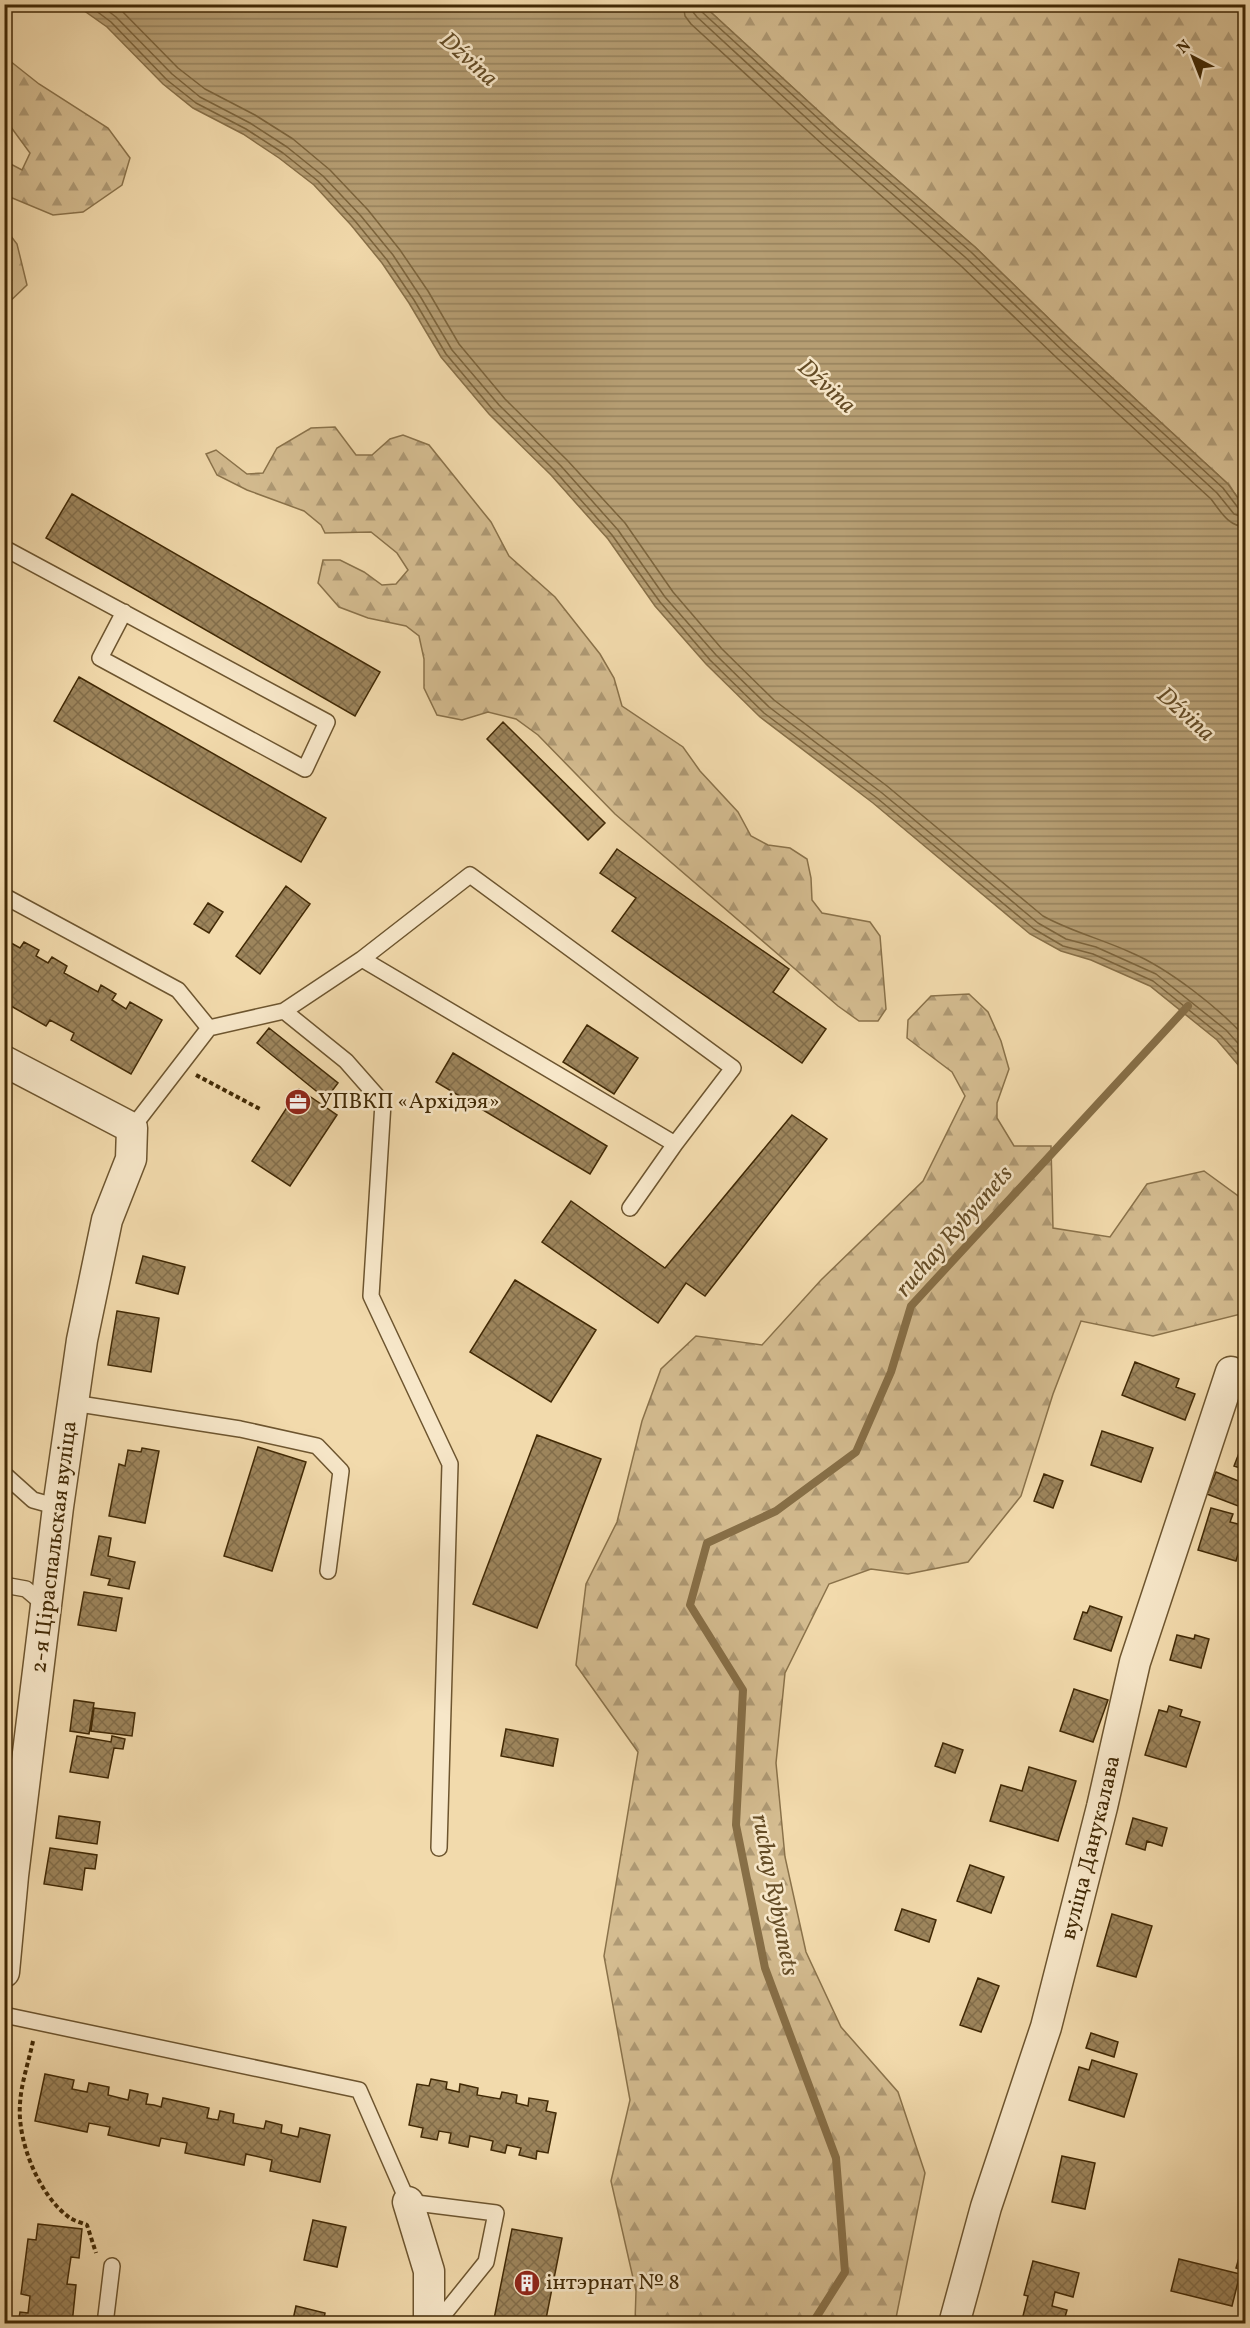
<svg xmlns="http://www.w3.org/2000/svg" width="1250" height="2328" font-family="Vollkorn,serif">
  <style>
    .forest { fill: url(#forest-firs); stroke: #8a724a; stroke-width: 1.5 }
    .water { fill: url(#water-rules); stroke: #876f47; stroke-width: 1.5 }
    .lines { fill: none; stroke-linecap: round; stroke-linejoin: round }
    .shore { stroke: #7c643c; stroke-width: 1.5 }
    .stream { stroke: #876f47; stroke-width: 8 }
    .building { fill: url(#building-cross-hatch); stroke: #412905; stroke-width: 1.5 }
    .lane-casing { stroke: #6d552f; stroke-width: 18 }
    .street-casing { stroke: #6d552f; stroke-width: 33 }
    .path { stroke: #412905; stroke-width: 4; stroke-dasharray: 4.5 3; stroke-linecap: butt }
    .lane { stroke: #f7e7c9; stroke-width: 15 }
    .street { stroke: #f7e7c9; stroke-width: 30 }
    .labels { text-anchor: middle; dominant-baseline: central; stroke-width: 5; stroke-linejoin: round; paint-order: stroke }
    .poi-label { font-size: 22px; fill: #412905; stroke: #f7e7c9; text-anchor: start }
    .street-label { font-size: 22px; fill: #412905; stroke: #f7e7c9 }
    .water-label { font-size: 24px; font-style: italic; fill: #644c26; stroke: #f7e7c9 }
  </style>
  <defs>
    <pattern id="forest-firs" width="22" height="20" patternUnits="userSpaceOnUse" patternTransform="scale(1.5)"><rect width="22" height="20" fill="#d4bc90"/><path d="M5 1l3.5 6h-7zM16 11l3.5 6h-7z" fill="#ae9974"/></pattern>
    <pattern id="water-rules" width="6" height="5" patternUnits="userSpaceOnUse" patternTransform="scale(1.5)"><rect width="6" height="5" fill="#b69e73"/><path d="M0 2.5h6" fill="none" stroke="#96815c"/></pattern>
    <pattern id="building-cross-hatch" width="8" height="8" patternUnits="userSpaceOnUse" patternTransform="scale(1.5)"><rect width="8" height="8" fill="#9d855c"/><path d="M0 0l8 8M0 8l8-8" fill="none" stroke="#826d4a"/></pattern>
  </defs>
  <rect width="100%" height="100%" fill="#f2daac"/>
  <filter id="stains"><feTurbulence type="fractalNoise" baseFrequency=".00333" numOctaves="4"/><feColorMatrix values="0 0 0 0 .2 0 0 0 0 .09 0 0 0 0 .02 0 0 0 .5 -.17"/></filter>
  <radialGradient id="worn" r=".72"><stop offset=".6" stop-color="#630" stop-opacity="0"/><stop offset="1" stop-color="#630" stop-opacity=".3"/></radialGradient>
  <path class="forest" d="M703 5H1245V508L1228 484 1073 342 975 247 837 128Z
    M5 57 39 84 108 128 130 158 122 185 83 212 53 215 5 195V161L22 170 30 153 5 119Z
    M4 227 17 244 27 285 5 306Z
    M335 427 356 455H372L390 439 403 435 429 445 491 522 509 556 555 597 600 654 614 678 622 706 683 747 700 771 738 812 751 836 768 845 790 848 807 859 811 878 812 900 822 913 870 922 880 936 886 1009 878 1021H859L838 1006 615 814 538 735 516 719 488 712 462 720 437 715 424 688V659L419 636 406 626 368 618 339 607 318 583 323 560H340L364 572 382 585 396 584 408 570 397 553 371 532 325 533 321 525 304 511 247 490 217 475 206 454 216 450 247 474 263 473 277 448 311 428Z
    M969 994 988 1012 1001 1041 1009 1069 997 1103V1118L1014 1146H1051L1053 1228 1110 1237 1147 1184 1204 1171 1245 1201V1313L1153 1336 1081 1321 1053 1394 1021 1496 968 1562 908 1574 871 1569 829 1584 785 1673 776 1763 785 1857 806 1952 841 2027 898 2092 925 2173 895 2323H635L636 2291 611 2181 630 2100 604 1956 638 1752 576 1665 586 1584 617 1522 642 1421 661 1369 696 1336 762 1345 821 1280 923 1181 965 1096 952 1072 907 1038 908 1020 931 996Z"/>
  <path class="water" d="M76 5H703L837 128 975 247 1073 342 1228 484 1245 508V1073L1217 1040 1150 986 1091 960 1061 951 1030 934 873 803 760 717 706 664 655 606 608 539 551 475 489 414 441 357 409 303 382 263 351 225 314 185 279 158 243 134 193 108 163 84 107 27Z"/>
  <g class="lines">
    <path class="shore" d="M87 4 111 22 167 80 196 103 246 129 283 153 318 181 355 221 387 260 414 300 446 354 493 410 555 471 612 535 660 602 710 660 764 713 877 798 1034 929 1063 946 1093 954 1153 981 1221 1036 1246 1063
      M99 4 116 17 172 74 200 97 250 123 287 147 323 176 361 216 393 255 420 296 452 350 499 405 561 466 618 530 665 597 716 655 769 707 882 793 1038 923 1066 939 1096 947 1156 974 1226 1030 1246 1052
      M115 4 178 68 205 89 255 115 293 139 330 170 368 210 400 250 428 291 459 344 505 399 567 460 625 523 673 592 722 649 774 700 887 786 1043 916C1072 932 1102 939 1132 953 1169 969 1219 1008 1246 1038
      M683 4 685 16 691 24 822 144 959 264 1058 359 1211 499C1221 512 1228 526 1246 527
      M692 4 693 12 697 17 828 138 965 257 1064 352 1217 493 1234 514 1246 518
      M699 4 702 12 833 132 971 252 1069 347 1223 488 1239 509 1246 511"/>
    <path class="stream" d="M812 2324 845 2272 836 2158 765 1968 736 1825 743 1690 690 1605 707 1543 776 1511 856 1452 891 1372 911 1306 1188 1006"/>
  </g>
  <path class="building" d="M72 494 380 672 355 716 46 538Z
    M79 677 326 818 301 862 54 721Z
    M503 722 605 823 588 840 487 739Z
    M617 849 789 969 773 992 826 1029 802 1063 612 931 636 898 600 873Z
    M286 886 310 904 260 974 236 956Z
    M208 903 223 912 209 933 194 924Z
    M4 939 20 948 24 942 39 950 36 956 48 963 52 957 67 966 64 973 98 992 101 985 116 994 112 1000 126 1009 130 1002 162 1020 131 1074 71 1040 74 1033 50 1020 46 1026 4 1002Z
    M587 1025 638 1058 614 1094 563 1062Z
    M269 1028 338 1083 326 1099 257 1043Z
    M453 1053 607 1146 590 1174 436 1082Z
    M299 1089 337 1115 290 1186 252 1161Z
    M792 1115 827 1139 705 1296 686 1283 658 1323 542 1242 571 1201 665 1268Z
    M143 1256 185 1267 178 1294 136 1283Z
    M515 1280 596 1330 551 1402 470 1352Z
    M117 1311 159 1318 151 1372 108 1365Z
    M1135 1362 1179 1379 1176 1387 1195 1394 1185 1420 1122 1395Z
    M1102 1431 1153 1448 1141 1482 1091 1465Z
    M537 1435 601 1459 537 1628 473 1604Z
    M1246 1435V1470L1234 1466Z
    M258 1447 306 1462 272 1571 224 1556Z
    M142 1448 159 1451 145 1523 109 1516 119 1464 125 1466 128 1450 141 1452Z
    M1216 1472 1246 1484V1509L1207 1494Z
    M1044 1474 1063 1481 1053 1508 1034 1501Z
    M1211 1508 1233 1514 1230 1522 1246 1526 1236 1561 1198 1550Z
    M99 1536 111 1538 108 1556 135 1562 129 1589 108 1585 110 1579 91 1575Z
    M84 1592 122 1598 116 1631 78 1625Z
    M1090 1606 1122 1617 1111 1651 1074 1639 1083 1612 1087 1613Z
    M1177 1635 1194 1639 1195 1635 1209 1639 1201 1668 1170 1660Z
    M1074 1689 1108 1700 1093 1742 1060 1731Z
    M74 1700 94 1703 89 1734 70 1731Z
    M1169 1706 1182 1710 1180 1716 1200 1722 1186 1767 1145 1755 1159 1710 1167 1712Z
    M94 1708 135 1713 132 1736 91 1731Z
    M506 1729 558 1739 553 1766 501 1756Z
    M77 1736 111 1742 112 1736 125 1739 123 1749 114 1748 108 1778 70 1772Z
    M943 1743 963 1750 955 1773 935 1766Z
    M1029 1767 1076 1781 1058 1841 990 1821 1001 1785 1022 1791Z
    M59 1816 100 1822 97 1844 56 1838Z
    M1133 1818 1167 1828 1162 1846 1147 1841 1145 1850 1126 1844Z
    M50 1848 97 1855 95 1869 85 1868 82 1890 44 1884Z
    M970 1865 1004 1877 991 1913 957 1901Z
    M902 1909 936 1920 929 1942 895 1930Z
    M1112 1914 1152 1926 1136 1977 1097 1966Z
    M978 1978 999 1986 981 2032 960 2025Z
    M1091 2033 1118 2042 1114 2057 1086 2048Z
    M1092 2060 1137 2074 1124 2117 1069 2100 1079 2067 1089 2070Z
    M45 2074 74 2080 72 2089 87 2092 89 2083 109 2087 108 2095 128 2100 130 2090 148 2094 146 2104 154 2105 161 2107 163 2098 209 2108 207 2118 212 2119 218 2120 220 2111 234 2114 233 2123 264 2129 266 2121 282 2125 281 2133 298 2137 300 2128 330 2135 320 2182 270 2171 272 2160 246 2154 244 2165 185 2153 187 2143 161 2138 159 2146 108 2135 110 2127 89 2123 87 2132 35 2121Z
    M431 2079 447 2082 446 2089 459 2092 460 2084 478 2088 477 2095 500 2099 502 2092 517 2095 516 2103 528 2106 529 2098 548 2101 546 2111 556 2113 548 2153 537 2151 536 2159 519 2155 521 2148 507 2145 505 2153 491 2150 493 2141 470 2136 468 2147 449 2143 451 2133 439 2131 437 2140 421 2137 423 2128 409 2125 417 2084 429 2086Z
    M1062 2156 1095 2163 1085 2209 1052 2202Z
    M313 2220 346 2227 337 2267 304 2260Z
    M38 2224 82 2229 79 2258 71 2257 67 2284 76 2285 72 2324H18L20 2312 28 2313 30 2296 21 2294 28 2239 36 2240Z
    M512 2229 562 2238 545 2324H493Z
    M1244 2241H1246V2271L1236 2268Z
    M1179 2259 1240 2274 1232 2306 1171 2291Z
    M1033 2261 1079 2273 1073 2297 1055 2292 1052 2306 1067 2310 1063 2324H1021L1028 2296 1024 2295Z
    M296 2306 325 2313 323 2324H292Z"/>
  <g class="lines">
    <defs>
      <path id="lane" d="M4 548 327 722 305 769 100 658 124 612
        M4 896 178 990 209 1028
        M362 959 470 875 733 1068 675 1144 630 1208
        M284 1011 346 1061 383 1103 371 1296 450 1464 439 1848
        M132 1128 209 1028 284 1011 362 959 675 1144
        M73 1403 240 1429 317 1446 341 1471 328 1571
        M4 1474 33 1500 58 1507
        M4 1585 26 1589 46 1606
        M4 2015 359 2090 408 2202 496 2213 486 2262 436 2324
        M105 2324 112 2266"/>
      <g id="street">
        <path d="M4 1061 132 1128 131 1159 107 1220 82 1340 58 1507 13 1876 4 1972"/>
        <path d="M408 2202 429 2271V2324"/>
        <path id="s1" d="M954 2324 986 2207 1046 2027 1102 1807 1135 1662 1231 1372"/>
      </g>
    </defs>
    <use href="#lane" class="lane-casing"/>
    <use href="#street" class="street-casing"/>
    <path class="path" d="M196 1075 260 1109
      M33 2041C29 2061 21 2083 20 2104 17 2141 39 2196 70 2218 75 2221 82 2223 87 2225L96 2253"/>
    <use href="#lane" class="lane"/>
    <use href="#street" class="street"/>
  </g>
  <defs>
    <symbol id="office-disc" viewBox="-11 -11 22 22"><circle r="9.5" fill="#8f2418" stroke="#f7e7c9"/><path d="M-6-3h4V-5.5h4V-3h4V5H-6ZM-1-4.5V-3h2v-1.5ZM-6 0V1H6V0Z" fill="#fff"/></symbol>
    <symbol id="building-disc" viewBox="-11 -11 22 22"><circle r="9.5" fill="#8f2418" stroke="#f7e7c9"/><path d="M-4-6H4V6H1V3H-1V6H-4ZM-2.5-4.3h1.7v1.8h-1.7ZM.8-4.3h1.7v1.8H.8ZM-2.5-1h1.7V.8h-1.7ZM.8-1h1.7V.8H.8Z" fill="#fff"/></symbol>
  </defs>
  <g fill-rule="evenodd">
    <use href="#office-disc" x="283" y="1087" width="30" height="30"/>
    <use href="#building-disc" x="512" y="2268" width="30" height="30"/>
  </g>
  <g class="labels">
    <g class="poi-label">
      <text x="318" y="1102">УПВКП «Архідэя»</text>
      <text x="546" y="2283">інтэрнат № 8</text>
    </g>
    <g class="street-label">
      <text transform="translate(55 1547) rotate(-83)">2-я Ціраспальская вуліца</text>
      <text stroke="none"><textPath href="#s1" startOffset="496">вуліца Данукалава</textPath></text>
    </g>
    <g class="water-label">
      <text transform="translate(468 60) rotate(42)">Dźvina</text>
      <text transform="translate(826 387) rotate(42)">Dźvina</text>
      <text transform="translate(1185 715) rotate(42)">Dźvina</text>
      <text transform="translate(955 1232) rotate(-49)">ruchay Rybyanets</text>
      <text transform="translate(774 1895) rotate(79)">ruchay Rybyanets</text>
    </g>
  </g>
  <rect width="1250" height="2328" fill="none" stroke="#f2daac" stroke-width="24"/>
  <rect x="6" y="6" width="1238" height="2316" fill="none" stroke="#412905" stroke-width="3"/>
  <rect x="12" y="12" width="1226" height="2304" fill="none" stroke="#412905" stroke-width="1.5"/>
  <g transform="translate(1193 57) rotate(318)" stroke="#f7e7c9" stroke-width="4.5" paint-order="stroke">
  <path d="M0-4.5L10 22L0 15L-10 22Z" fill="#412905"/>
  <text y="-9" font-size="16" font-weight="bold" text-anchor="middle" fill="#412905">N</text>
  </g>
  <rect width="100%" height="100%" filter="url(#stains)"/>
  <rect width="100%" height="100%" fill="url(#worn)"/>
</svg>
